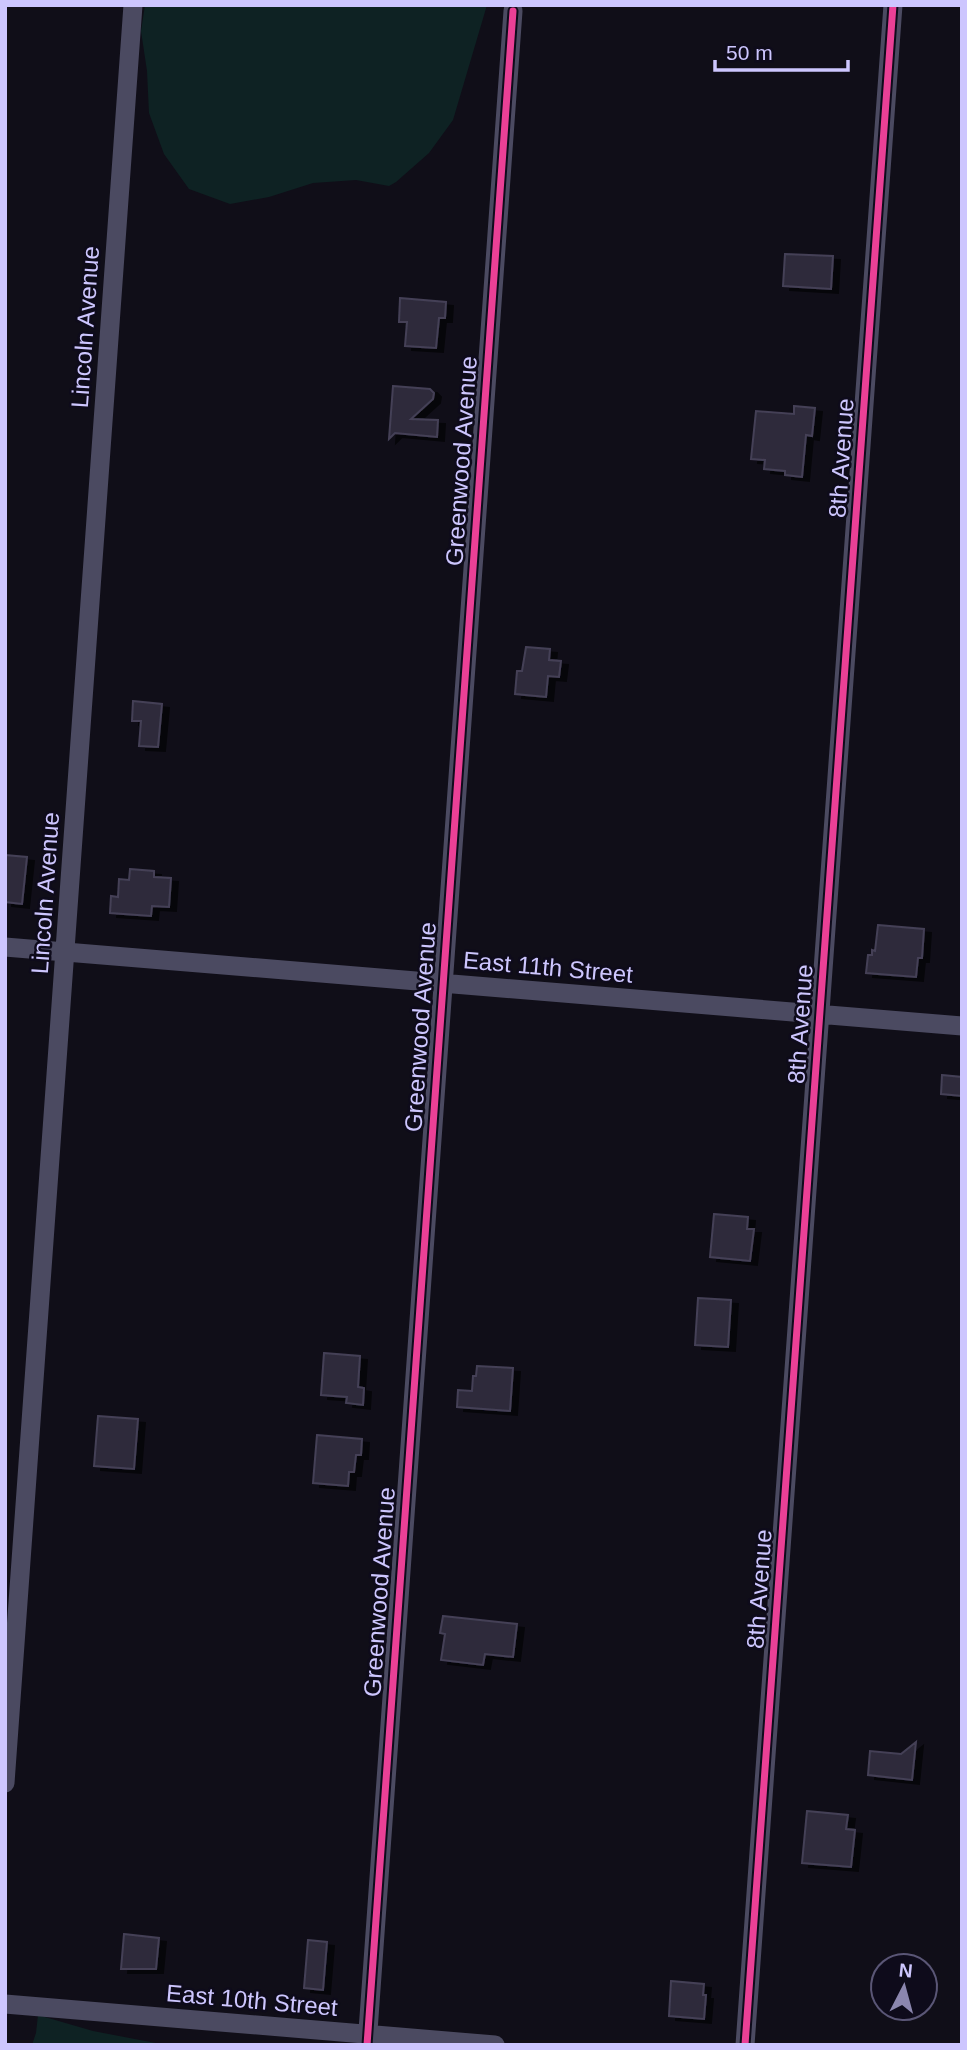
<svg xmlns="http://www.w3.org/2000/svg" width="967" height="2050" font-family="Arial,sans-serif">
  <style>
    .green { fill: #0e2223 }
    .building { fill: #2e2b3b; stroke: #444057; stroke-width: 2; filter: url(#shadow) }
    .lines { fill: none; stroke-linecap: round; stroke-linejoin: round }
    .minor { stroke: #4b4a61; stroke-width: 19 }
    .cycleway-casing { stroke: #0e0b1b; stroke-width: 11 }
    .cycleway { stroke: #ea4096; stroke-width: 7 }
    .labels { text-anchor: middle; dominant-baseline: central; stroke-width: 5; stroke-linejoin: round; paint-order: stroke }
    .street-label { font-size: 24px; fill: #cdc6fe; stroke: #0e0b1b }
  </style>
  <defs>
    <filter id="shadow"><feDropShadow dx="7" dy="4" stdDeviation="0" flood-color="#0009"/></filter>
  </defs>
  <rect width="100%" height="100%" fill="#100e18"/>
  <path class="green" d="M145 5H487L453 120 429 153 396 182 389 186 356 180 313 183 269 197 230 204 189 189 164 154 149 113 147 71 141 31Z
    M38 2015 93 2031 166 2045H32L36 2033Z"/>
  <path class="building" d="M785 254 833 256 831 289 783 286Z
    M400 298 446 302 445 318H439L436 348 405 346 407 322H399Z
    M393 386 430 389 434 393 433 399 411 419 438 420 437 437 395 433 389 439Z
    M794 406 815 408 812 436 806 435 802 477 785 475V471L764 469 765 460 751 459 756 411 794 414Z
    M526 647 550 649 549 660 561 661 559 677 548 676 546 697 515 694 517 671H522Z
    M133 701 162 704 158 747 139 746 141 721H132Z
    M5 855 27 857 22 904 5 902Z
    M130 869 154 871V877L171 878 169 907 152 906 151 916 110 913 111 896 118 897 119 879 129 880Z
    M878 925 924 929 922 958H918L916 977 866 973 868 955H872V950L875 951Z
    M942 1075 962 1077V1096L941 1094Z
    M714 1214 748 1217 747 1229H754L750 1261 710 1257Z
    M698 1298 731 1300 728 1347 695 1345Z
    M324 1353 360 1356 358 1387 364 1388 363 1405 346 1403 347 1397 321 1395Z
    M477 1366 513 1368 510 1411 457 1407 458 1390 472 1391 473 1376H476Z
    M98 1416 138 1419 134 1469 94 1466Z
    M317 1435 362 1439 361 1455H356L354 1472H349L348 1486 313 1483Z
    M443 1616 517 1624 513 1657 485 1654 483 1665 441 1660 445 1634 440 1633Z
    M916 1742 912 1780 868 1775 870 1751 901 1754Z
    M807 1811 848 1815 846 1829 855 1830 851 1867 802 1863Z
    M124 1934 159 1938 156 1969H121Z
    M308 1940 327 1942 323 1990 304 1988Z
    M671 1981 704 1984 703 1995H706L704 2019 669 2016Z"/>
  <g class="lines">
    <path class="minor" d="M5 947 962 1026
      M5 1783 133 5
      M5 2004 495 2045
      M367 2045 513 11
      M745 2045 893 5"/>
    <defs>
      <path id="cycleway" d="M367 2045 513 11
        M745 2045 893 5"/>
    </defs>
    <use href="#cycleway" class="cycleway-casing"/>
    <use href="#cycleway" class="cycleway"/>
  </g>
  <g class="labels">
    <g class="street-label">
      <text transform="translate(85 327) rotate(-86)">Lincoln Avenue</text>
      <text transform="translate(841 458) rotate(-86)">8th Avenue</text>
      <text transform="translate(461 461) rotate(-86)">Greenwood Avenue</text>
      <text transform="translate(45 893) rotate(-86)">Lincoln Avenue</text>
      <text transform="translate(548 967) rotate(5)">East 11th Street</text>
      <text transform="translate(800 1024) rotate(-86)">8th Avenue</text>
      <text transform="translate(420 1027) rotate(-86)">Greenwood Avenue</text>
      <text transform="translate(759 1589) rotate(-86)">8th Avenue</text>
      <text transform="translate(379 1592) rotate(-86)">Greenwood Avenue</text>
      <text transform="translate(252 2000) rotate(5)">East 10th Street</text>
    </g>
  </g>
  <rect width="967" height="2050" fill="none" stroke="#cdc6fe" stroke-width="14"/>
  <g transform="translate(904 1987) rotate(6)"><circle r="33" fill="#0e0b1b" stroke="#5a5676" stroke-width="2"/>
  <path d="M0-5L12 26L0 18L-12 26Z" fill="#8b86ae"/>
  <text y="-10" font-size="19" font-weight="bold" text-anchor="middle" fill="#cdc6fe">N</text>
  </g>
  <path d="M715 60v10h133v-10" fill="none" stroke="#cdc6fe" stroke-width="3.5"/>
  <text x="726" y="60" font-size="21" fill="#cdc6fe" stroke="#0e0b1b" stroke-width="5" paint-order="stroke">50 m</text>
</svg>
